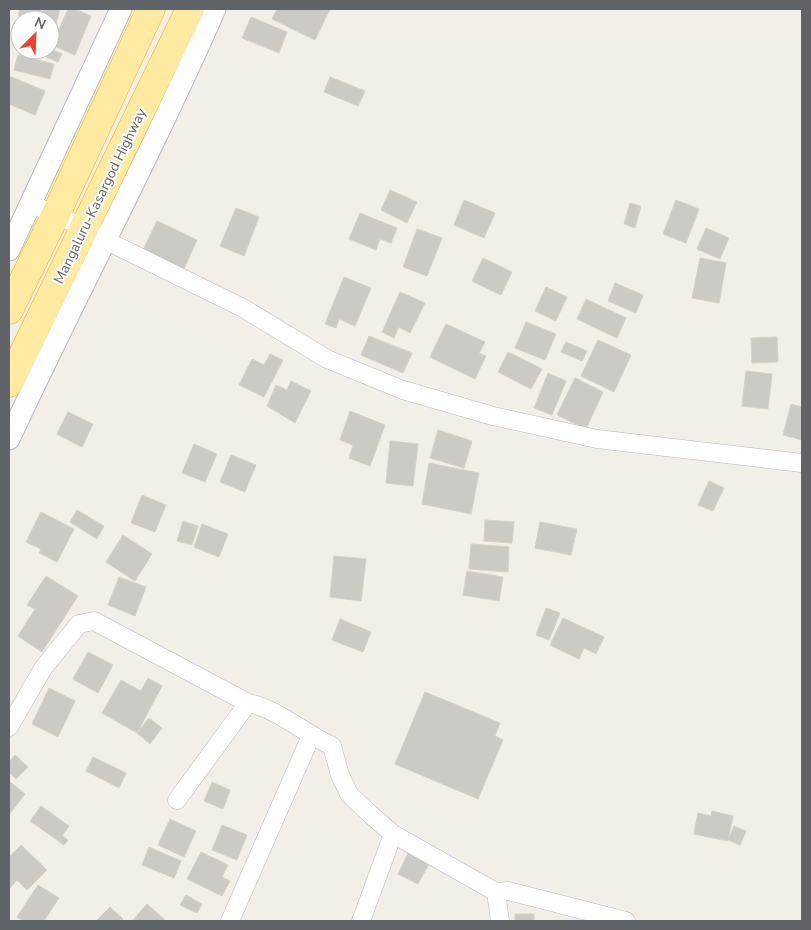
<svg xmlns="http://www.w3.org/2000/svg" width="811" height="930" font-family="'Nunito Sans',sans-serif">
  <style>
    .building { fill: #cccac5; stroke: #d6d1c6 }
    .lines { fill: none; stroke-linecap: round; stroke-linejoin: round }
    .minor-casing { stroke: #b5b8bc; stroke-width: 19 }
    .tertiary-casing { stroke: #b5b8bc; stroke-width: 23 }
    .trunk-casing { stroke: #f9ab00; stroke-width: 29 }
    .minor { stroke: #fff; stroke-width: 18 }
    .tertiary { stroke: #fff; stroke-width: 21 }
    .trunk { stroke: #feeaa1; stroke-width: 28 }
    .labels { text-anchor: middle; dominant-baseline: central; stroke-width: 4; stroke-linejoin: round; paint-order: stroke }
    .street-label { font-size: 14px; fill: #5f6368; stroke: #fff }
  </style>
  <rect width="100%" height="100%" fill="#f1efe8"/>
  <path class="building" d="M20 9H41L37 20H27L18 15Z
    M43 9H60L51 41 50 20H39Z
    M68 9H75L91 16 75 55 52 45Z
    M277 9H330L315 40 272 19Z
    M251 17 287 32 279 53 242 38Z
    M50 49 62 54 58 62 46 57Z
    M18 55 54 64 50 79 14 70Z
    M9 76 45 91 35 115 9 104Z
    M330 77 365 91 358 106 324 92Z
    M390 190 417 202 407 223 381 210Z
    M464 200 495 213 484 238 454 225Z
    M676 200 699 209 686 243 663 234Z
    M630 203 641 206 635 228 624 224Z
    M236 208 259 217 244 256 220 246Z
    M360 213 397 228 391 243 380 239 376 250 349 239Z
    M157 221 197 240 182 273 141 254Z
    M706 228 729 238 720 259 697 249Z
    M417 229 442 238 427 276 403 267Z
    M483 258 512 272 501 295 472 281Z
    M700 258 726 263 719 303 692 298Z
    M344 277 371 288 355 326 339 319 336 328 325 324Z
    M615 283 643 295 636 313 608 301Z
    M546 287 567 297 556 321 535 311Z
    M400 292 425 303 410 333 399 327 394 338 382 332Z
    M586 299 626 318 617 338 577 319Z
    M526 322 556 334 545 360 515 348Z
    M446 324 485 342 479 353 486 356 475 379 430 357Z
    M369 336 412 353 403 373 361 355Z
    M777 337 778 362 752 363 751 338Z
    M598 340 631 355 614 392 581 376Z
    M566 342 587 351 582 361 561 352Z
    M508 352 542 369 531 389 498 372Z
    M270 354 283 360 264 397 239 385 252 359 264 365Z
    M746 371 772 374 768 409 742 406Z
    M548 373 566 381 552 415 534 408Z
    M575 378 603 392 586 429 557 415Z
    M291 381 311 391 295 423 267 406 276 385 287 390Z
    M791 404 802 407V440L783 435Z
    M350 411 385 425 370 466 349 458 353 445 340 440Z
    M68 412 93 424 82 447 57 434Z
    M438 430 472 441 464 468 430 458Z
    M390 441 418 444 413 486 386 483Z
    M194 444 217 454 205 482 182 473Z
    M231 455 256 465 245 492 220 482Z
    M429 463 479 473 471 514 422 504Z
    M709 481 724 488 713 511 698 505Z
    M142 495 166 505 155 532 131 523Z
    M77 510 104 526 97 539 70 522Z
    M41 512 74 529 57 562 39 553 41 549 26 542Z
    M485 520 514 522 512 543 484 541Z
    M183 521 198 526 192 545 177 541Z
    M540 522 577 529 571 555 535 548Z
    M202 524 228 534 219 557 194 547Z
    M123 535 152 554 135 581 106 562Z
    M471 544 509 547 508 572 469 569Z
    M334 556 366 559 361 601 330 597Z
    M467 571 503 577 499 601 463 595Z
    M46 576 78 596 42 652 18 636 35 609 27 605Z
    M119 577 146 587 135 616 108 605Z
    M546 608 560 613 549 640 536 635Z
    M563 618 604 637 596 654 584 648 579 659 550 645Z
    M340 619 371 632 363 652 332 640Z
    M88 652 113 665 98 693 73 679Z
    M148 678 162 686 137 733 102 713 121 680 141 691Z
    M49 688 75 701 58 737 32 724Z
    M425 692 500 723 495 736 503 740 478 799 395 764Z
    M149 718 162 728 150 744 137 733Z
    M15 755 28 767 16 779 9 772V762Z
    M93 757 126 773 119 788 86 771Z
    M9 781 25 794 9 815Z
    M212 782 230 790 223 809 204 801Z
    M41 806 69 826 62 836 68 840 64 845 30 821Z
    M712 811 733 816 728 841 694 834 698 813 711 816Z
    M170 819 196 831 184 857 158 845Z
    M222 825 247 835 237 860 212 850Z
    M734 826 746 831 740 845 728 840Z
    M21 845 47 870 27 890 17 880 9 889V857Z
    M149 847 181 861 174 878 142 865Z
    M409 851 430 862 418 884 398 874Z
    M201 852 228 865 222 877 230 881 222 896 187 879Z
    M38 885 59 898 44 921H23L17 917Z
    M186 895 202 904 197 913 180 905Z
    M147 904 166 921H132Z
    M110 907 123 919 121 921H96Z
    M515 914H534V921H515Z"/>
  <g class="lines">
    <defs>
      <path id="minor" d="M31 204 86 228 105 240 243 308 327 359 403 390 493 416 597 439 802 463
        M9 727 44 667 79 624 94 621 248 703C276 708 305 734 332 746L340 775 349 794 371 815 393 834 496 892 508 891 626 921
        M177 800 248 703
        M496 892 500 921
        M230 921 311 736
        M361 921 393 834"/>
      <path id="tertiary" d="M9 250 121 9
        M9 439C76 295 151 155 215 9"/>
      <path id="trunk" d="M9 310 56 214 151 9
        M9 383 190 9"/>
    </defs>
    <use href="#minor" class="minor-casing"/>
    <use href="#tertiary" class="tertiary-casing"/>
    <use href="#trunk" class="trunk-casing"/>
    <use href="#minor" class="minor"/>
    <use href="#tertiary" class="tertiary"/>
    <use href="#trunk" class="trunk"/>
  </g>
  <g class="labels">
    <g class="street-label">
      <text transform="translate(100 196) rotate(-64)">Mangaluru-Kasargod Highway</text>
    </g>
  </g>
  <rect width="811" height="930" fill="none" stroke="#5f6368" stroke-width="20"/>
  <g transform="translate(35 35) rotate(24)"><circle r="24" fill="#ffffff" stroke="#bfc1c3"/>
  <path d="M0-4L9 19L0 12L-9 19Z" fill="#ea4335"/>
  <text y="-8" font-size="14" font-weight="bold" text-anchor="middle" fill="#5f6368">N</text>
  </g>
</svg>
